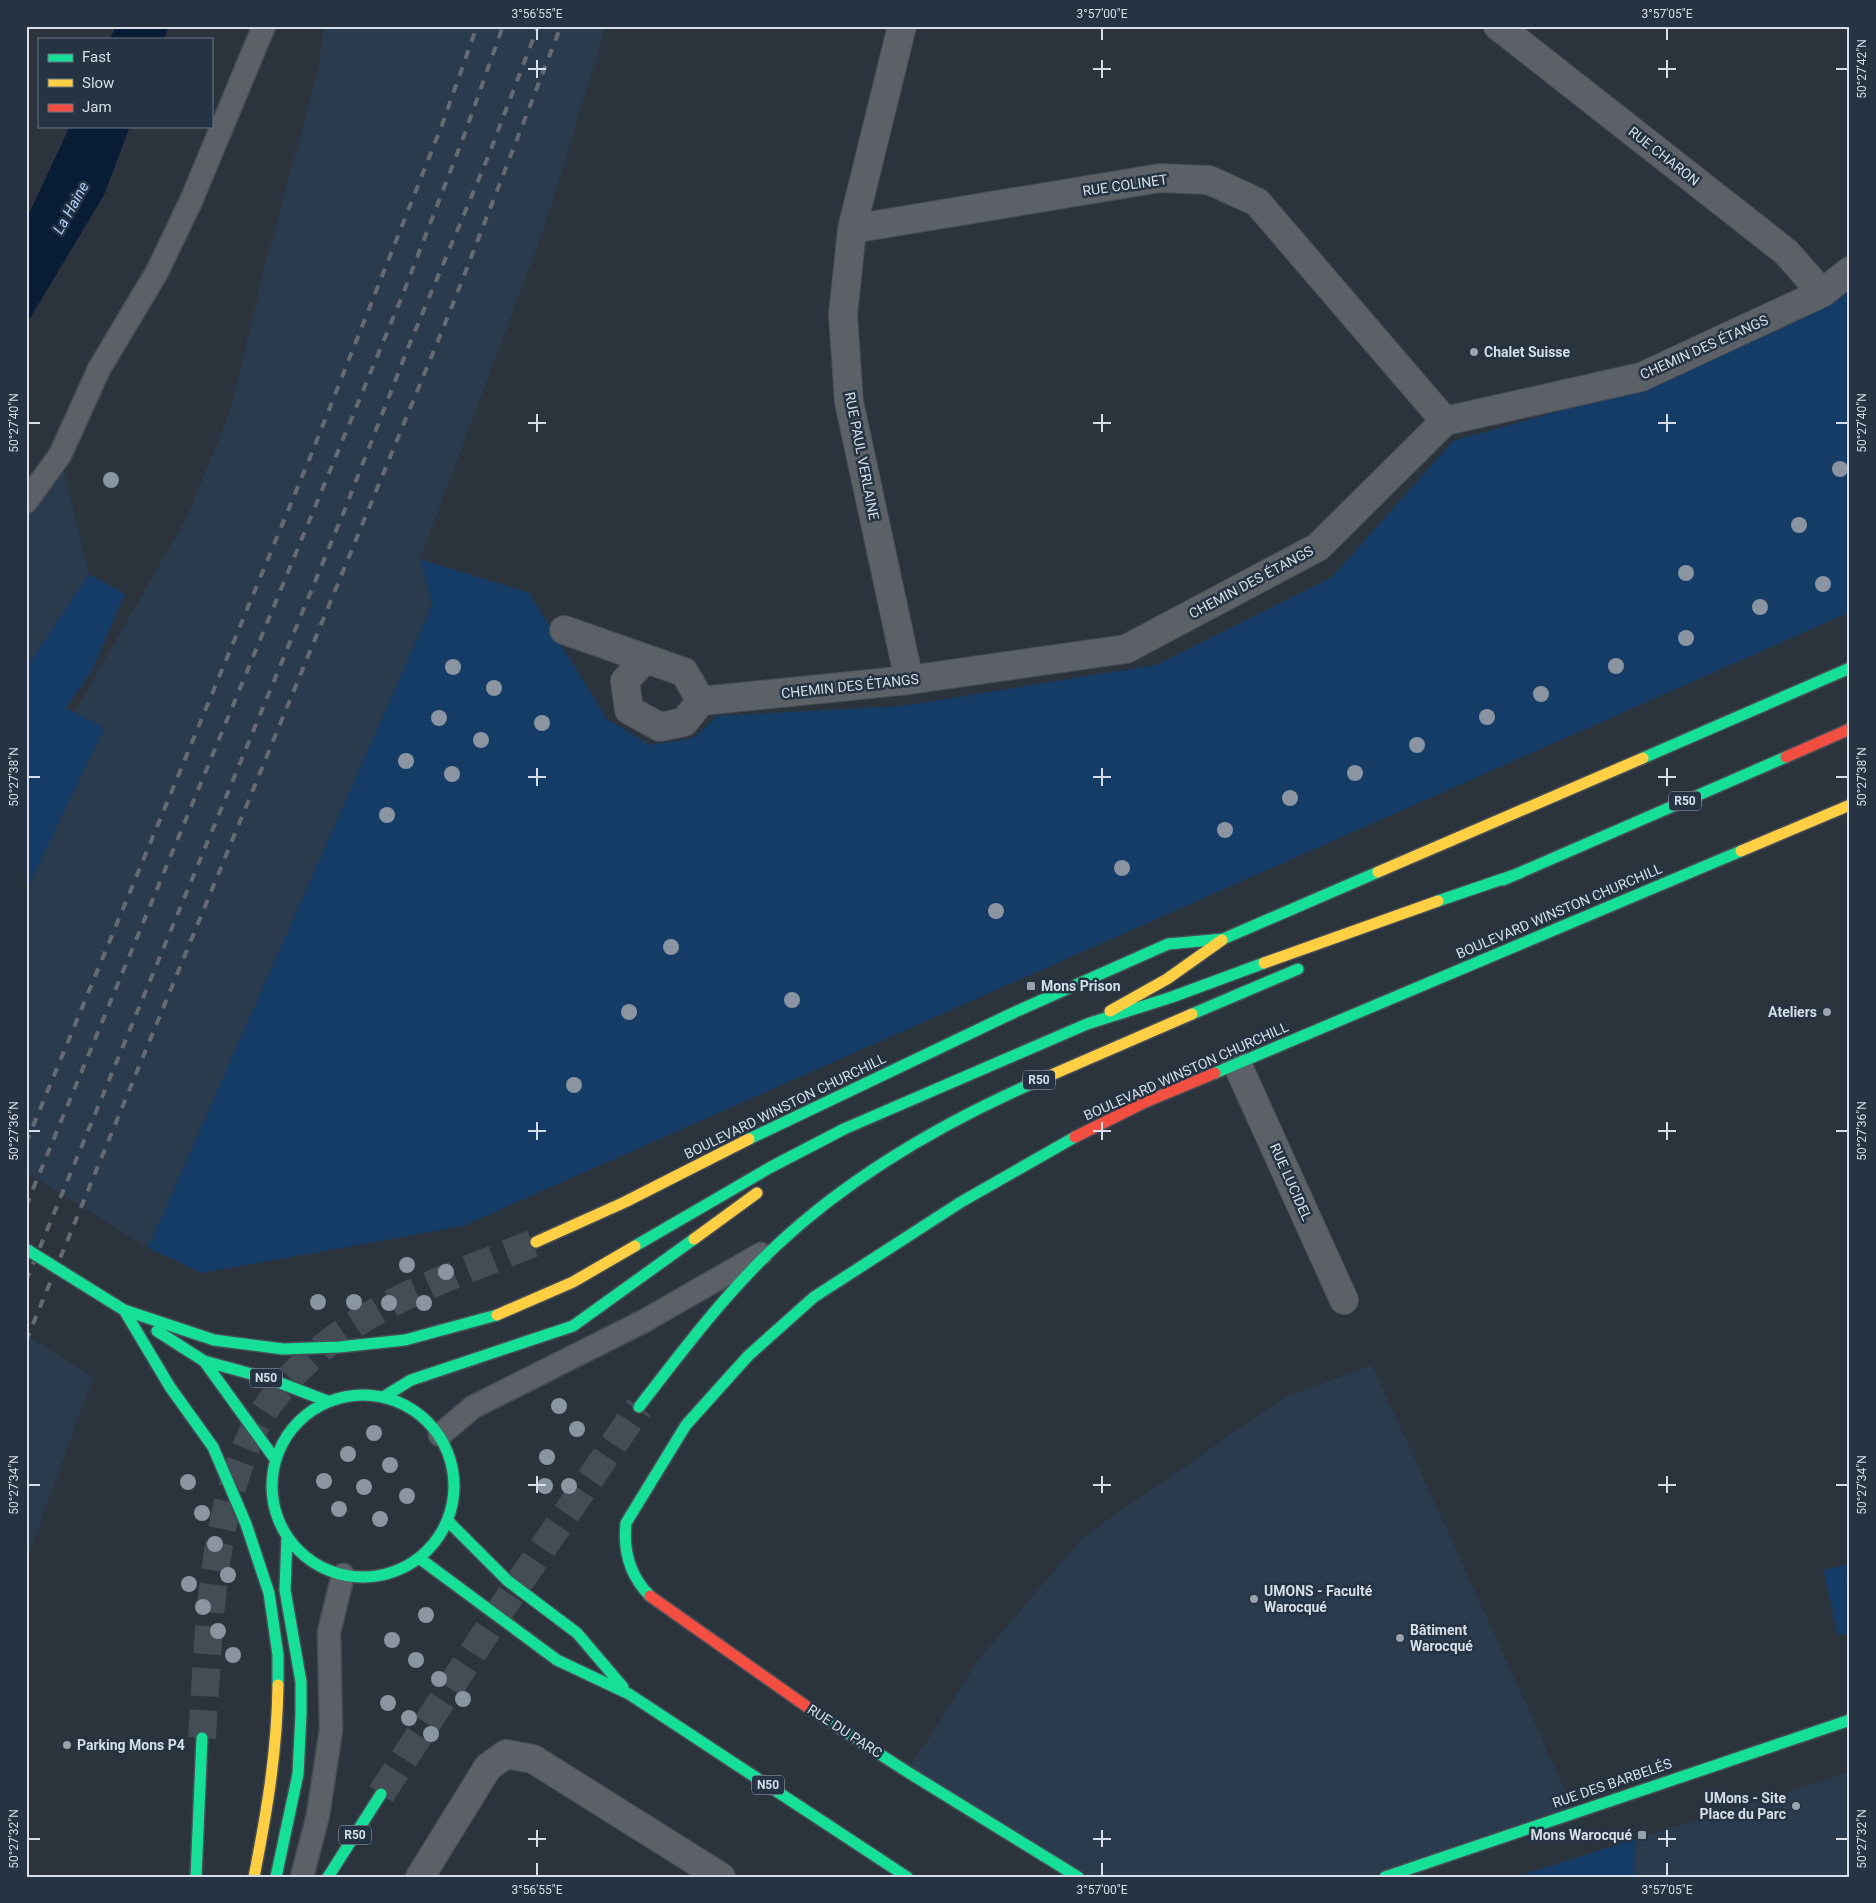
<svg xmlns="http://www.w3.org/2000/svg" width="1876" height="1903" font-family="Roboto,sans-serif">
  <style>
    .built { fill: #2a3b4e }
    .green { fill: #143c66 }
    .water { fill: #081d35 }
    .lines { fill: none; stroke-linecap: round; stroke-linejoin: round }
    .secondary-tunnel { stroke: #444d56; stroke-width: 28; stroke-dasharray: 28 14; stroke-linecap: butt }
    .highway-tunnel { stroke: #444d56; stroke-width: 28; stroke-dasharray: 28 14; stroke-linecap: butt }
    .lane-casing { stroke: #474e56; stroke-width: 25 }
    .street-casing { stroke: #474e56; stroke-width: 30 }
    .fast-casing { stroke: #474e56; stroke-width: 14 }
    .slow-casing { stroke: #474e56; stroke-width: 14 }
    .jam-casing { stroke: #474e56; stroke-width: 14 }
    .lane { stroke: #5b6167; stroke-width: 22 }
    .street { stroke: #5b6167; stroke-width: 28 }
    .fast { stroke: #16e098; stroke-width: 11 }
    .slow { stroke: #ffcf43; stroke-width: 11 }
    .jam { stroke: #f24e42; stroke-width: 11 }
    .rail { stroke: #666b72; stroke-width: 4; stroke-dasharray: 9 9; stroke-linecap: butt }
    .fast-bridge-casing { stroke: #474e56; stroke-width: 14; stroke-linecap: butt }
    .fast-bridge { stroke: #16e098; stroke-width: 11 }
    .tree { fill: #8a95a1 }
    .ticks { fill: none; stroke: #d5dee8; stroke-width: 2 }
    .poi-dot { fill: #9aa2ac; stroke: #253342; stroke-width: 2 }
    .labels { text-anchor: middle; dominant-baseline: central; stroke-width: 5; stroke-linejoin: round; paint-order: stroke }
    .shield { fill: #253342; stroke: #a0abb6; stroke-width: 1 }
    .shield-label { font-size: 12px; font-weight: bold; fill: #d5dee8 }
    .street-label { font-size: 14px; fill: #d5dee8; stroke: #253342 }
    .poi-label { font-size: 14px; font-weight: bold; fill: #d5dee8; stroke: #253342; text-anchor: start }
    .water-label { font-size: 15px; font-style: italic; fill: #a8cffc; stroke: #253342 }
    .neatline { fill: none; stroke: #d5dee8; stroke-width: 2 }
    .ticks-label { font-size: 12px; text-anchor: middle; fill: #d5dee8 }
  </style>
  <rect width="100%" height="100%" fill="#2b333c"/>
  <path class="built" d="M323 26H606L544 229 420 559 432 605 148 1248 26 1172V891L104 728 74 713 187 517 231 409 264 269 319 67Z
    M60 455 89 574 26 668V502Z
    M26 1335 93 1377 26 1562Z
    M1372 1365 1575 1812 1385 1877H1078L906 1771 930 1737 978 1660 1083 1537 1285 1397Z
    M1850 1772V1877H1634L1635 1839Z"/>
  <path class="green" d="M1850 291V612L463 1226 202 1273 148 1248 432 605 420 559 529 593 607 719 650 745 694 738 717 716 902 706 1156 665 1332 577 1453 441 1637 389 1841 298Z
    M89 574 125 594 92 670 66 708 104 728 26 891V668Z
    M1850 1564V1633L1838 1635 1823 1570Z
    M1635 1839 1634 1877H1515Z"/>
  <path class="water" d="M116 26H169L164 39H110Z
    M70 126H130L104 195 26 325V220Z"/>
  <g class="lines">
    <path class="secondary-tunnel" d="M202 1738C209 1638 209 1531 250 1438 273 1384 327 1338 377 1311 427 1283 483 1264 536 1242"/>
    <path class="highway-tunnel" d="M381 1794 504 1605 639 1407"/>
    <defs>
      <path id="lane" d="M26 502 60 455 99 369 157 272 191 201 264 26
        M440 1435 473 1407 644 1321 761 1254
        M302 1877 318 1815 331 1730 329 1632 343 1575"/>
      <path id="street" d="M902 26 852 229 843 315 849 402 909 680
        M1498 26 1786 252 1822 293
        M852 229 1160 178 1209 180 1257 202 1445 421
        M564 630 684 672 701 701 909 680 1126 649 1318 547 1445 421 1641 377 1822 293 1850 271
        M644 660 625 681 629 710 660 727 684 722 701 701
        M1237 1064 1344 1300
        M420 1877 488 1767 506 1754 533 1759 721 1877"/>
      <path id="fast" d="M1643 758 1850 668
        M1503 880 1786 757
        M1438 901 1520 873
        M1192 1014 1298 969
        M1215 1073 1741 851
        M749 1139 1015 1012 1168 944 1223 939 1378 872
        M635 1246 771 1167 844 1129 1087 1024 1172 997 1264 963
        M124 1310 214 1340 283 1349 339 1347 405 1340 497 1315
        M124 1310 170 1387 213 1447 246 1524 269 1593 278 1655V1685
        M157 1331 204 1361 270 1379 327 1401
        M204 1361 275 1459
        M272 1486a91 91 0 1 1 182 0a91 91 0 1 1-182 0Z
        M385 1396 411 1380 573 1326 694 1239
        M639 1407C682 1351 725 1294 777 1245 855 1172 951 1118 1049 1076
        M449 1522 508 1581 577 1633 623 1687
        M419 1558 557 1660 629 1694 907 1877
        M650 1596C630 1576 623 1551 626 1523L686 1425 748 1356 814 1297 961 1202 1075 1137
        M813 1711 906 1771 1078 1877
        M196 1877 202 1738
        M276 1877 298 1774 301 1714V1682L285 1590 287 1537
        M328 1877 381 1794
        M1385 1877 1850 1720"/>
      <path id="slow" d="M1741 851 1850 805
        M1378 872 1643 758
        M1264 963 1438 901
        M1110 1011 1167 979 1222 940
        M1049 1076 1192 1014
        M694 1239 757 1193
        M536 1242 625 1202 749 1139
        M497 1315 573 1282 635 1246
        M254 1877C267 1811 277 1752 278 1685"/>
      <path id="jam" d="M1786 757 1850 729
        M1075 1137 1143 1103 1215 1073
        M650 1596 813 1711"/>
    </defs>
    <use href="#lane" class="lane-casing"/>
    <use href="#street" class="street-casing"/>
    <use href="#fast" class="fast-casing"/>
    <use href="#slow" class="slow-casing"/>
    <use href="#jam" class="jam-casing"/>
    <use href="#lane" class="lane"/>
    <use href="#street" class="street"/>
    <use href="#fast" class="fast"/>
    <use href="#slow" class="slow"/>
    <use href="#jam" class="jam"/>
    <path class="rail" d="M26 1143 311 455 442 125 477 26
      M26 1206 403 294 465 133 503 26
      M26 1281 345 509 410 343 488 157 538 26
      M26 1341 451 309 561 26"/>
    <defs>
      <path id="fast-bridge" d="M26 1249 124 1310"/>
    </defs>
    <use href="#fast-bridge" class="fast-bridge-casing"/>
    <use href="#fast-bridge" class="fast-bridge"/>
  </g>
  <g class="tree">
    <circle cx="1840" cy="469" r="8"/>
    <circle cx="111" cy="480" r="8"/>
    <circle cx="1799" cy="525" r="8"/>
    <circle cx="1686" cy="573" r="8"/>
    <circle cx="1823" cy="584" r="8"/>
    <circle cx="1760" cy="607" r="8"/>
    <circle cx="1686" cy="638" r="8"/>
    <circle cx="1616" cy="666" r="8"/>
    <circle cx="453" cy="667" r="8"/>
    <circle cx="494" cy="688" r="8"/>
    <circle cx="1541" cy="694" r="8"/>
    <circle cx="1487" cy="717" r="8"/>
    <circle cx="439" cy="718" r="8"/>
    <circle cx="542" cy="723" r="8"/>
    <circle cx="481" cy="740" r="8"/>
    <circle cx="1417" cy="745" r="8"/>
    <circle cx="406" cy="761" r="8"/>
    <circle cx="1355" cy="773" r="8"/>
    <circle cx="452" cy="774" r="8"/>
    <circle cx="1290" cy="798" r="8"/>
    <circle cx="387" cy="815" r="8"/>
    <circle cx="1225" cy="830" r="8"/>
    <circle cx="1122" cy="868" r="8"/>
    <circle cx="996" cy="911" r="8"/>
    <circle cx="671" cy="947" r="8"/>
    <circle cx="792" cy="1000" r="8"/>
    <circle cx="629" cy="1012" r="8"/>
    <circle cx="574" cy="1085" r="8"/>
    <circle cx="407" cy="1265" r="8"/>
    <circle cx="446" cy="1272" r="8"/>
    <circle cx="318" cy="1302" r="8"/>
    <circle cx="354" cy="1302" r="8"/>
    <circle cx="389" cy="1303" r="8"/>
    <circle cx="424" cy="1303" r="8"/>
    <circle cx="559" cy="1406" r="8"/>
    <circle cx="577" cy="1429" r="8"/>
    <circle cx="374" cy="1433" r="8"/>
    <circle cx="348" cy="1454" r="8"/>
    <circle cx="547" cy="1457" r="8"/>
    <circle cx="390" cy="1465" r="8"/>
    <circle cx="324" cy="1481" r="8"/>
    <circle cx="188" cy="1482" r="8"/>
    <circle cx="545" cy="1486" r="8"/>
    <circle cx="569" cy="1486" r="8"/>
    <circle cx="364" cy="1487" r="8"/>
    <circle cx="407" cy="1496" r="8"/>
    <circle cx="339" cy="1509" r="8"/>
    <circle cx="202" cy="1513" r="8"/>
    <circle cx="380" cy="1519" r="8"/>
    <circle cx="215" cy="1544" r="8"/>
    <circle cx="228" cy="1575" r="8"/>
    <circle cx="189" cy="1584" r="8"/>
    <circle cx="203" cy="1607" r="8"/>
    <circle cx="426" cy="1615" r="8"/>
    <circle cx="218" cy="1631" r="8"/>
    <circle cx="392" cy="1640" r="8"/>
    <circle cx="233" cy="1655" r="8"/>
    <circle cx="416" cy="1660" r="8"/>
    <circle cx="439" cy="1679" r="8"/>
    <circle cx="463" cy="1699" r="8"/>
    <circle cx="388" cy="1703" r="8"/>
    <circle cx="409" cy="1718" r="8"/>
    <circle cx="431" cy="1734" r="8"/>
  </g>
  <path class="ticks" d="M537 28V40M1102 28V40M1667 28V40M537 60V78M1102 60V78M1667 60V78M528 69H546M1093 69H1111M1658 69H1676M1836 69H1848M537 414V432M1102 414V432M1667 414V432M28 423H40M528 423H546M1093 423H1111M1658 423H1676M1836 423H1848M537 768V786M1102 768V786M1667 768V786M28 777H40M528 777H546M1093 777H1111M1658 777H1676M1836 777H1848M537 1122V1140M1102 1122V1140M1667 1122V1140M28 1131H40M528 1131H546M1093 1131H1111M1658 1131H1676M1836 1131H1848M537 1476V1493M1102 1476V1493M1667 1476V1493M28 1485H40M528 1485H546M1093 1485H1111M1658 1485H1676M1836 1485H1848M537 1830V1847M1102 1830V1847M1667 1830V1847M28 1839H40M528 1839H546M1093 1839H1111M1658 1839H1676M1836 1839H1848M537 1863V1876M1102 1863V1876M1667 1863V1876"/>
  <g class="poi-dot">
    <circle cx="1474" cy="352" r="5"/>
    <rect x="1026" y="981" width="10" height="10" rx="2.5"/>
    <circle cx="1827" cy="1012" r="5"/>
    <circle cx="1254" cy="1599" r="5"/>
    <circle cx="1400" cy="1638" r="5"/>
    <circle cx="67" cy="1745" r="5"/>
    <circle cx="1796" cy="1806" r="5"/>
    <rect x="1637" y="1830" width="10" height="10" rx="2.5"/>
  </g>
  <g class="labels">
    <g class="shield">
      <rect x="1669" y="791.5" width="32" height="19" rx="4"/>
      <rect x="1023" y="1070.5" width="32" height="19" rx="4"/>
      <rect x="250" y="1368.5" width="32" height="19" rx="4"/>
      <rect x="752" y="1775.5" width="32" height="19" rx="4"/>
      <rect x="339" y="1825.5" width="32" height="19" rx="4"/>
    </g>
    <g class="shield-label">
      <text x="1685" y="801">R50</text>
      <text x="1039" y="1080">R50</text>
      <text x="266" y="1378">N50</text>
      <text x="768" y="1785">N50</text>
      <text x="355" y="1835">R50</text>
    </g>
    <g class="street-label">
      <text transform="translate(1664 156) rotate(38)">RUE CHARON</text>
      <text transform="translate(1125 185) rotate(-8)">RUE COLINET</text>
      <text transform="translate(1704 347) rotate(-24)">CHEMIN DES ÉTANGS</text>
      <text transform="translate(862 456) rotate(79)">RUE PAUL VERLAINE</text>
      <text transform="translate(1251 582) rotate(-28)">CHEMIN DES ÉTANGS</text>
      <text transform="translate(850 686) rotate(-6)">CHEMIN DES ÉTANGS</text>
      <text transform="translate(1559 911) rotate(-23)">BOULEVARD WINSTON CHURCHILL</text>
      <text transform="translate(1186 1071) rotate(-24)">BOULEVARD WINSTON CHURCHILL</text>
      <text transform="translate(785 1106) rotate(-26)">BOULEVARD WINSTON CHURCHILL</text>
      <text transform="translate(1291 1182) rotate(66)">RUE LUCIDEL</text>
      <text transform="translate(845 1731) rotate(33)">RUE DU PARC</text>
      <text transform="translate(1612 1783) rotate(-19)">RUE DES BARBELÉS</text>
    </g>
    <g class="poi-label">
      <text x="1484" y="352">Chalet Suisse</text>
      <text x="1041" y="986">Mons Prison</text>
      <text x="1817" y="1012" text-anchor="end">Ateliers</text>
      <text x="1264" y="1591">UMONS - Faculté<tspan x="1264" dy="16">Warocqué</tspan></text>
      <text x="1410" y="1630">Bâtiment<tspan x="1410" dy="16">Warocqué</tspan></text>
      <text x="77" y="1745">Parking Mons P4</text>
      <text x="1786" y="1798" text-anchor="end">UMons - Site<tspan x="1786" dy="16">Place du Parc</tspan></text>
      <text x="1632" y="1835" text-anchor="end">Mons Warocqué</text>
    </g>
    <g class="water-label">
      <text transform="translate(71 208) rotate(-61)">La Haine</text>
    </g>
  </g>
  <rect width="1876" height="1903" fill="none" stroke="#253342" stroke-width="55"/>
  <rect x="38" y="38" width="175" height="90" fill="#253342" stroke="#6b7784"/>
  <rect x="48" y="54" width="25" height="8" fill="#16e098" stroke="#6b7784"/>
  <text x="82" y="62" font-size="15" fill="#d5dee8">Fast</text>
  <rect x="48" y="79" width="25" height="8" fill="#ffcf43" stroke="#6b7784"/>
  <text x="82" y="88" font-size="15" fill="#d5dee8">Slow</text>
  <rect x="48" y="104" width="25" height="8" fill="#f24e42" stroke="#6b7784"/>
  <text x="82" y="112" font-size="15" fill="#d5dee8">Jam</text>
  <rect x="28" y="28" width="1820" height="1848" class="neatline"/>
  <g class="ticks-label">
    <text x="537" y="18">3°56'55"E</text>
    <text x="1102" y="18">3°57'00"E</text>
    <text x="1667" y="18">3°57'05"E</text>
    <text transform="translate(1862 69) rotate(-90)" y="4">50°27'42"N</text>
    <text transform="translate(14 423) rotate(-90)" y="4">50°27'40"N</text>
    <text transform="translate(1862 423) rotate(-90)" y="4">50°27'40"N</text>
    <text transform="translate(14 777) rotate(-90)" y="4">50°27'38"N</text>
    <text transform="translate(1862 777) rotate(-90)" y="4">50°27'38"N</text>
    <text transform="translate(14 1131) rotate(-90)" y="4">50°27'36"N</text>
    <text transform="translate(1862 1131) rotate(-90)" y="4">50°27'36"N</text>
    <text transform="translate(14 1485) rotate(-90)" y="4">50°27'34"N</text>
    <text transform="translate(1862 1485) rotate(-90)" y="4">50°27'34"N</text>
    <text transform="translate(14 1839) rotate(-90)" y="4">50°27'32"N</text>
    <text transform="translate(1862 1839) rotate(-90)" y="4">50°27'32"N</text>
    <text x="537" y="1894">3°56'55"E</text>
    <text x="1102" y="1894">3°57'00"E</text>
    <text x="1667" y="1894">3°57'05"E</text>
  </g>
</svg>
